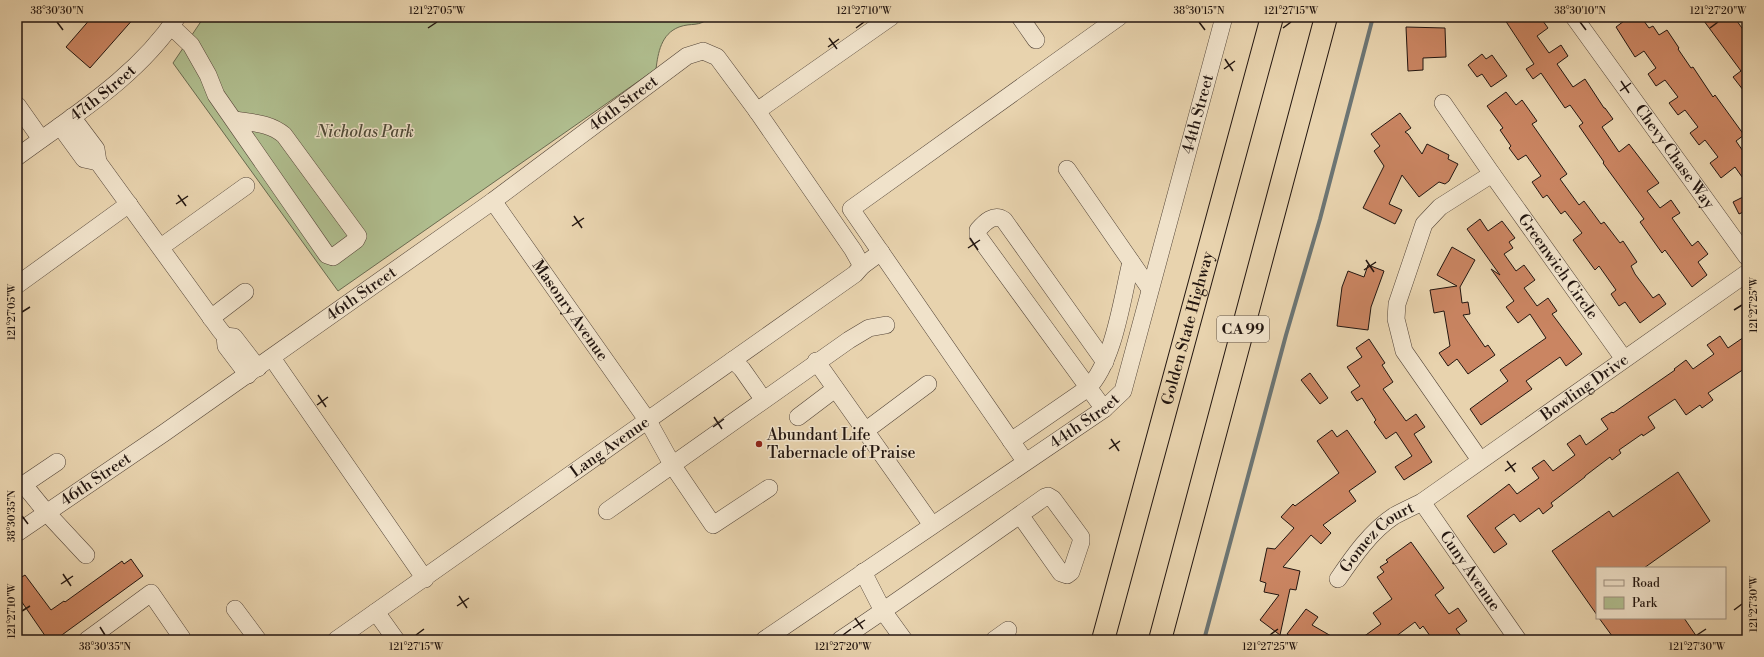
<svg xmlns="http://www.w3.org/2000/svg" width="1764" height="657" font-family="'Libre Bodoni',serif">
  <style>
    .green { fill: #b0be8f; stroke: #6a6a50 }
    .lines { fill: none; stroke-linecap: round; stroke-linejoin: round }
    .stream { stroke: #6c7574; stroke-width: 4 }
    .building { fill: #ca8562; stroke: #231610 }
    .minor-casing { stroke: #544538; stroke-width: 18 }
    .highway-casing { stroke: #231610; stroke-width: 24 }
    .minor { stroke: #f0e2ca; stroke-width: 17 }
    .highway { stroke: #e8d3ae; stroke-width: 22 }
    .ticks { fill: none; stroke: #231610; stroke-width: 1.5 }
    .poi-dot { fill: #8f2418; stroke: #f0e2ca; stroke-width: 1.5 }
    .labels { text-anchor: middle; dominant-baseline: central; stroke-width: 3; stroke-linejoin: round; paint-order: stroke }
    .shield { fill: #f0e2ca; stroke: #605348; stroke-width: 1 }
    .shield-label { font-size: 15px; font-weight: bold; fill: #231610 }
    .street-label { font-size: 16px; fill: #231610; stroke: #f0e2ca }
    .park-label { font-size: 16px; font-style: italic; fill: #4d4836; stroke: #f0e2ca }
    .poi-label { font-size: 16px; fill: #231610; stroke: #f0e2ca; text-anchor: start }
    .neatline { fill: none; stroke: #231610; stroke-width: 1.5 }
    .ticks-label { font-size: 10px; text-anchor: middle; fill: #231610 }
  </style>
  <rect width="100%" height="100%" fill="#e8d3ae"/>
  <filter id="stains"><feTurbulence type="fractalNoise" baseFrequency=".005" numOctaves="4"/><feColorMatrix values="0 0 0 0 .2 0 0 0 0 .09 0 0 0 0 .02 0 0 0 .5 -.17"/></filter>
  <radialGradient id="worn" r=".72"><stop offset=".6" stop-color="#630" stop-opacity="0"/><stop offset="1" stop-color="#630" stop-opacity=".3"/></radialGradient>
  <path class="green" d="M204 17H711C697 28 693 22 679 27 661 34 658 53 656 69L338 291 173 63Z"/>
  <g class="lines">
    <path class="stream" d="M1204 640 1286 335 1320 219 1373 17"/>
  </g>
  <path class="building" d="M92 17H135L90 68 66 47Z
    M1503 17H1540L1548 28 1537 36 1549 53 1561 45 1568 56 1557 64 1573 87 1585 79 1604 108H1605L1613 119 1602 127 1619 152 1629 144 1659 183 1647 191 1660 208 1671 200 1680 213 1672 218 1692 246 1698 241 1708 254 1698 262 1707 275 1692 287 1665 250 1662 253 1640 222 1644 219 1603 163 1604 162 1579 126 1583 123 1570 105 1565 108 1541 73 1533 79 1526 69 1534 64Z
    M1621 17H1641L1649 28 1653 26 1659 35 1667 30 1679 48 1678 49 1691 68 1693 67 1713 97 1715 95 1744 135 1736 141 1747 157V184L1735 167 1721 178 1710 163 1718 157 1705 140 1699 145 1690 133 1698 127 1685 110 1678 115 1669 103 1678 97 1665 80 1656 86 1648 74 1656 68 1644 51 1635 57 1616 27 1624 21Z
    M1701 17H1734L1747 35V95L1733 77 1741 71Z
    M1406 27 1445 28 1446 57 1423 58V70L1408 71Z
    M1482 54 1486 59 1492 55 1507 76 1491 87 1482 74 1477 77 1468 65Z
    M1506 92 1516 105 1522 100 1537 121 1532 124 1567 174 1560 179 1579 205 1584 201 1601 224 1604 222 1620 243 1623 241 1637 262 1631 266 1635 274 1653 298 1659 294 1666 304 1640 323 1625 302 1619 306 1611 294 1616 290 1599 266 1595 270 1573 240 1582 233 1565 211 1561 214 1547 195 1543 198 1532 182 1541 176 1526 155 1518 160 1509 148 1511 146 1500 130 1503 128 1487 106Z
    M1400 113 1411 128 1405 132 1408 134 1422 154 1427 144 1449 155 1448 159 1458 164 1449 181 1445 184 1439 182 1419 197 1402 175 1389 204 1402 210 1395 224 1363 208 1384 166 1374 151 1380 146 1371 134Z
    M1747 195V210L1739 214 1733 202Z
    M1480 219 1488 231 1502 221 1515 238 1509 242 1513 248 1504 254 1516 271 1524 265 1535 280 1524 288 1537 306 1548 298 1557 311 1552 314 1582 354 1566 366 1560 357 1526 381 1532 389 1481 425 1470 409 1508 381 1500 370 1546 338 1530 314 1518 323 1506 307 1514 301 1491 269 1500 275 1467 229Z
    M1452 247 1475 260 1460 287 1462 303 1468 302 1470 314 1463 315 1485 347 1488 345 1495 355 1468 374 1457 359 1448 366 1439 353 1450 346 1444 311 1434 313 1430 290 1457 286 1437 275Z
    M1368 265 1384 271 1371 307 1368 330 1337 326 1342 287 1348 271 1364 277Z
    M1747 335V367L1708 393 1713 400 1702 408 1700 405 1686 415 1675 399 1648 417 1655 428 1643 436 1642 434 1619 450 1621 453 1612 460 1610 457 1585 476V477L1551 503 1553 506 1543 514 1539 508 1520 522 1514 514 1495 528 1507 544 1494 553 1467 516 1509 484 1517 494 1539 478 1532 468 1544 460 1553 471 1575 455 1567 444 1580 435 1586 445 1608 429 1601 419 1612 412 1613 413 1675 370 1674 369 1686 360 1693 369 1714 354 1707 345 1720 336 1728 348Z
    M1369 339 1385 363 1382 365 1393 382 1383 389 1406 421 1416 414 1425 427 1414 434 1432 462 1404 480 1395 467 1412 456 1396 432 1386 439 1374 422 1376 420 1362 398 1357 401 1351 392 1360 386 1347 367 1362 357 1356 348Z
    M1310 373 1328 398 1320 404 1301 380Z
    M1332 430 1337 437 1347 430 1376 472 1349 491 1356 501 1323 525 1331 533 1321 544 1311 535 1283 567 1300 571 1296 590 1290 589 1280 635 1260 620 1279 595 1264 592 1266 583 1260 581 1267 548 1275 549 1294 528 1281 517 1293 504 1295 506 1339 473 1317 441Z
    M1678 472 1710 521 1644 568H1597V615L1552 551 1609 511 1613 517Z
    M1411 542 1444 588 1435 595 1449 614 1458 608 1467 621 1456 629 1464 640H1433L1423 626 1420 629 1415 622 1391 640H1359L1381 624 1373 613 1392 599 1377 577 1384 572 1380 567 1388 562 1386 560Z
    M131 559 143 576 55 640H48L17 595V580L25 575 51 610 64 601 65 602 122 561 124 564Z
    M1306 609 1318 617 1312 625 1338 640H1296L1287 634Z
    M1599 618H1684L1699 640H1615Z"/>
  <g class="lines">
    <defs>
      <g id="minor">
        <path d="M1020 17 1036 40"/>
        <path id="s1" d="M1574 17 1747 257"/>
        <path d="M171 26 191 45 208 75 216 95 327 255 333 257 356 240 358 236 284 135C270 123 253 123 235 120"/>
        <path id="s2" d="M1443 103 1492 174 1624 359"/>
        <path d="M17 105 41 139"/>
        <path d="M757 111 891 17"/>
        <path d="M72 117 96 149 98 162 220 330 225 336 226 346 248 375"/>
        <path d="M60 126 84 159 98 162"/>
        <path id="s3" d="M17 157C74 115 137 77 177 17"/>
        <path d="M1067 169 1150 289"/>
        <path id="s4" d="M493 201 648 421 673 466 713 525 769 488"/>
        <path d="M161 247 246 186"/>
        <path d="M17 285 129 204"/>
        <path d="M211 318 245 292"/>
        <path d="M225 336 234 337 258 368"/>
        <path d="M272 358 425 579"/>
        <path d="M733 360 742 369 763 399"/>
        <path d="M816 361 932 525"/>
        <path d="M1104 409 978 236V230C985 222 994 213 1004 220L1105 362"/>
        <path d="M798 417 835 389"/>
        <path d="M865 431 928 384"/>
        <path d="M1011 441 1088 388C1114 361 1122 299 1131 262"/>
        <path d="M1480 460 1404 351 1396 319 1397 304 1424 224 1440 207 1492 174"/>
        <path d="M1025 461 851 209 1119 17"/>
        <path d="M24 485 46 512 86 555"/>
        <path d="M17 489 57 462"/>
        <path id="s5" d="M1422 502 1518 640"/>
        <path d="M607 511 849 340 869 328 886 325"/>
        <path id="s6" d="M17 533 164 433 493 201 687 56 703 51 717 57 757 111 853 250 862 266"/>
        <path d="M863 572 883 611 904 640"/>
        <path id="s7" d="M1338 579C1353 557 1371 531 1394 516 1403 511 1412 507 1422 502L1747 273"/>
        <path d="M235 609 258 640"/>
        <path d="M376 612 396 640"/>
        <path d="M87 640 151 593 182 638 179 640"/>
        <path id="s8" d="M336 640 855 274 862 266 881 252"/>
        <path id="s9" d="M764 640 1104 409 1123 391 1224 17"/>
        <path d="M840 640C909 594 977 545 1045 497L1048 496 1053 499 1081 537V542L1071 572 1067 575 1061 573 1020 515"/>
        <path d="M994 640 1008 630"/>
      </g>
      <g id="highway">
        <path id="s10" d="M1103 640 1272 17"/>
        <path d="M1160 640 1326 17"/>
      </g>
    </defs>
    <use href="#minor" class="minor-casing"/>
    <use href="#highway" class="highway-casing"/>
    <use href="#minor" class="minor"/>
    <use href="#highway" class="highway"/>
  </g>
  <path class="ticks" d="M57 22 63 30M1199 22 1205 30M1580 22 1586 30M428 28 437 22M856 28 864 22M1283 28 1291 22M1710 28 1718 22M829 38 837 49M828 47 839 39M1225 59 1233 71M1224 69 1235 61M1621 81 1629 93M1620 91 1631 83M178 195 186 206M176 204 188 196M574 216 582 228M572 226 584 218M970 238 978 250M968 248 980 240M1366 260 1374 272M1364 270 1376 262M1734 310 1742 305M22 312 30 307M318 395 326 407M317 405 328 397M714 417 722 429M713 427 724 419M1111 439 1119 451M1109 449 1120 441M1507 461 1515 472M1505 471 1516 463M22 516 28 524M63 574 71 586M61 584 73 576M459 596 467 608M457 606 469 598M1734 610 1742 604M22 611 30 606M855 618 863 629M100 627 105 635M853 628 865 620M416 635 424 629M843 635 851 629M1270 635 1278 629M1697 635 1706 629"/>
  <circle class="poi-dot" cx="759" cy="444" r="4"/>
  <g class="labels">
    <rect class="shield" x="1217" y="316" width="52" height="26" rx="3"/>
    <g class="shield-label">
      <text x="1243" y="329">CA 99</text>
    </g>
    <g class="street-label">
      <text stroke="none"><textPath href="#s3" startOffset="107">47th Street</textPath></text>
      <text stroke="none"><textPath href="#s6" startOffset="743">46th Street</textPath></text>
      <text stroke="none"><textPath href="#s9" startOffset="724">44th Street</textPath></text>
      <text stroke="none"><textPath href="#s1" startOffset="172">Chevy Chase Way</textPath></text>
      <text stroke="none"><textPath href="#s2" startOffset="200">Greenwich Circle</textPath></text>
      <text stroke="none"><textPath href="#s6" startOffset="419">46th Street</textPath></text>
      <text stroke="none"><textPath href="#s4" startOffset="134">Masonry Avenue</textPath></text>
      <text stroke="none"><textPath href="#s10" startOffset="323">Golden State Highway</textPath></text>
      <text stroke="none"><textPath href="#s7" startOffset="315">Bowling Drive</textPath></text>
      <text stroke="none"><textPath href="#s9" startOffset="388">44th Street</textPath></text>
      <text stroke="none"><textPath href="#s8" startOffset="335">Lang Avenue</textPath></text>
      <text stroke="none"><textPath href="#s6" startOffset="95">46th Street</textPath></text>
      <text stroke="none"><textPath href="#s7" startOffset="58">Gomez Court</textPath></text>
      <text stroke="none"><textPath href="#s5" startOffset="84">Cuny Avenue</textPath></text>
    </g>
    <g class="park-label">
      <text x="365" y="132">Nicholas Park</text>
    </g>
    <g class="poi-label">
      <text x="767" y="435">Abundant Life<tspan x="767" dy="18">Tabernacle of Praise</tspan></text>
    </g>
  </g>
  <rect width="1764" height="657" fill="none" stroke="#e8d3ae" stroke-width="44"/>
  <rect x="1596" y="567" width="130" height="52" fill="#f0e2ca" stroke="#9e9080"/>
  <rect x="1604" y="580" width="20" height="6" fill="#f0e2ca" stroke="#9e9080"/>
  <text x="1632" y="587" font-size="12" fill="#231610">Road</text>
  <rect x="1604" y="597" width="20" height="12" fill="#b0be8f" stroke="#9e9080"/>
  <text x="1632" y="607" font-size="12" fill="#231610">Park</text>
  <rect x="22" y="22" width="1720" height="613" class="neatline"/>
  <g class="ticks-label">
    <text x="57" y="14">38°30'30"N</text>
    <text x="437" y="14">121°27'05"W</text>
    <text x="864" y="14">121°27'10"W</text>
    <text x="1199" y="14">38°30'15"N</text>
    <text x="1291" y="14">121°27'15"W</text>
    <text x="1580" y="14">38°30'10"N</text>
    <text x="1718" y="14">121°27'20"W</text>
    <text transform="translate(1753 305) rotate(-90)" y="4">121°27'25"W</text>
    <text transform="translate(11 312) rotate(-90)" y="4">121°27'05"W</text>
    <text transform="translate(11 516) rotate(-90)" y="4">38°30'35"N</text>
    <text transform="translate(1753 604) rotate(-90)" y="4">121°27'30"W</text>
    <text transform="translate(11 611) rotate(-90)" y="4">121°27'10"W</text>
    <text x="105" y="650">38°30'35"N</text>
    <text x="416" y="650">121°27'15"W</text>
    <text x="843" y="650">121°27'20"W</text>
    <text x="1270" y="650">121°27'25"W</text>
    <text x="1697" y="650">121°27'30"W</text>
  </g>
  <rect width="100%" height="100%" filter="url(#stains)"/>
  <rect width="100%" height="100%" fill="url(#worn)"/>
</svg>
